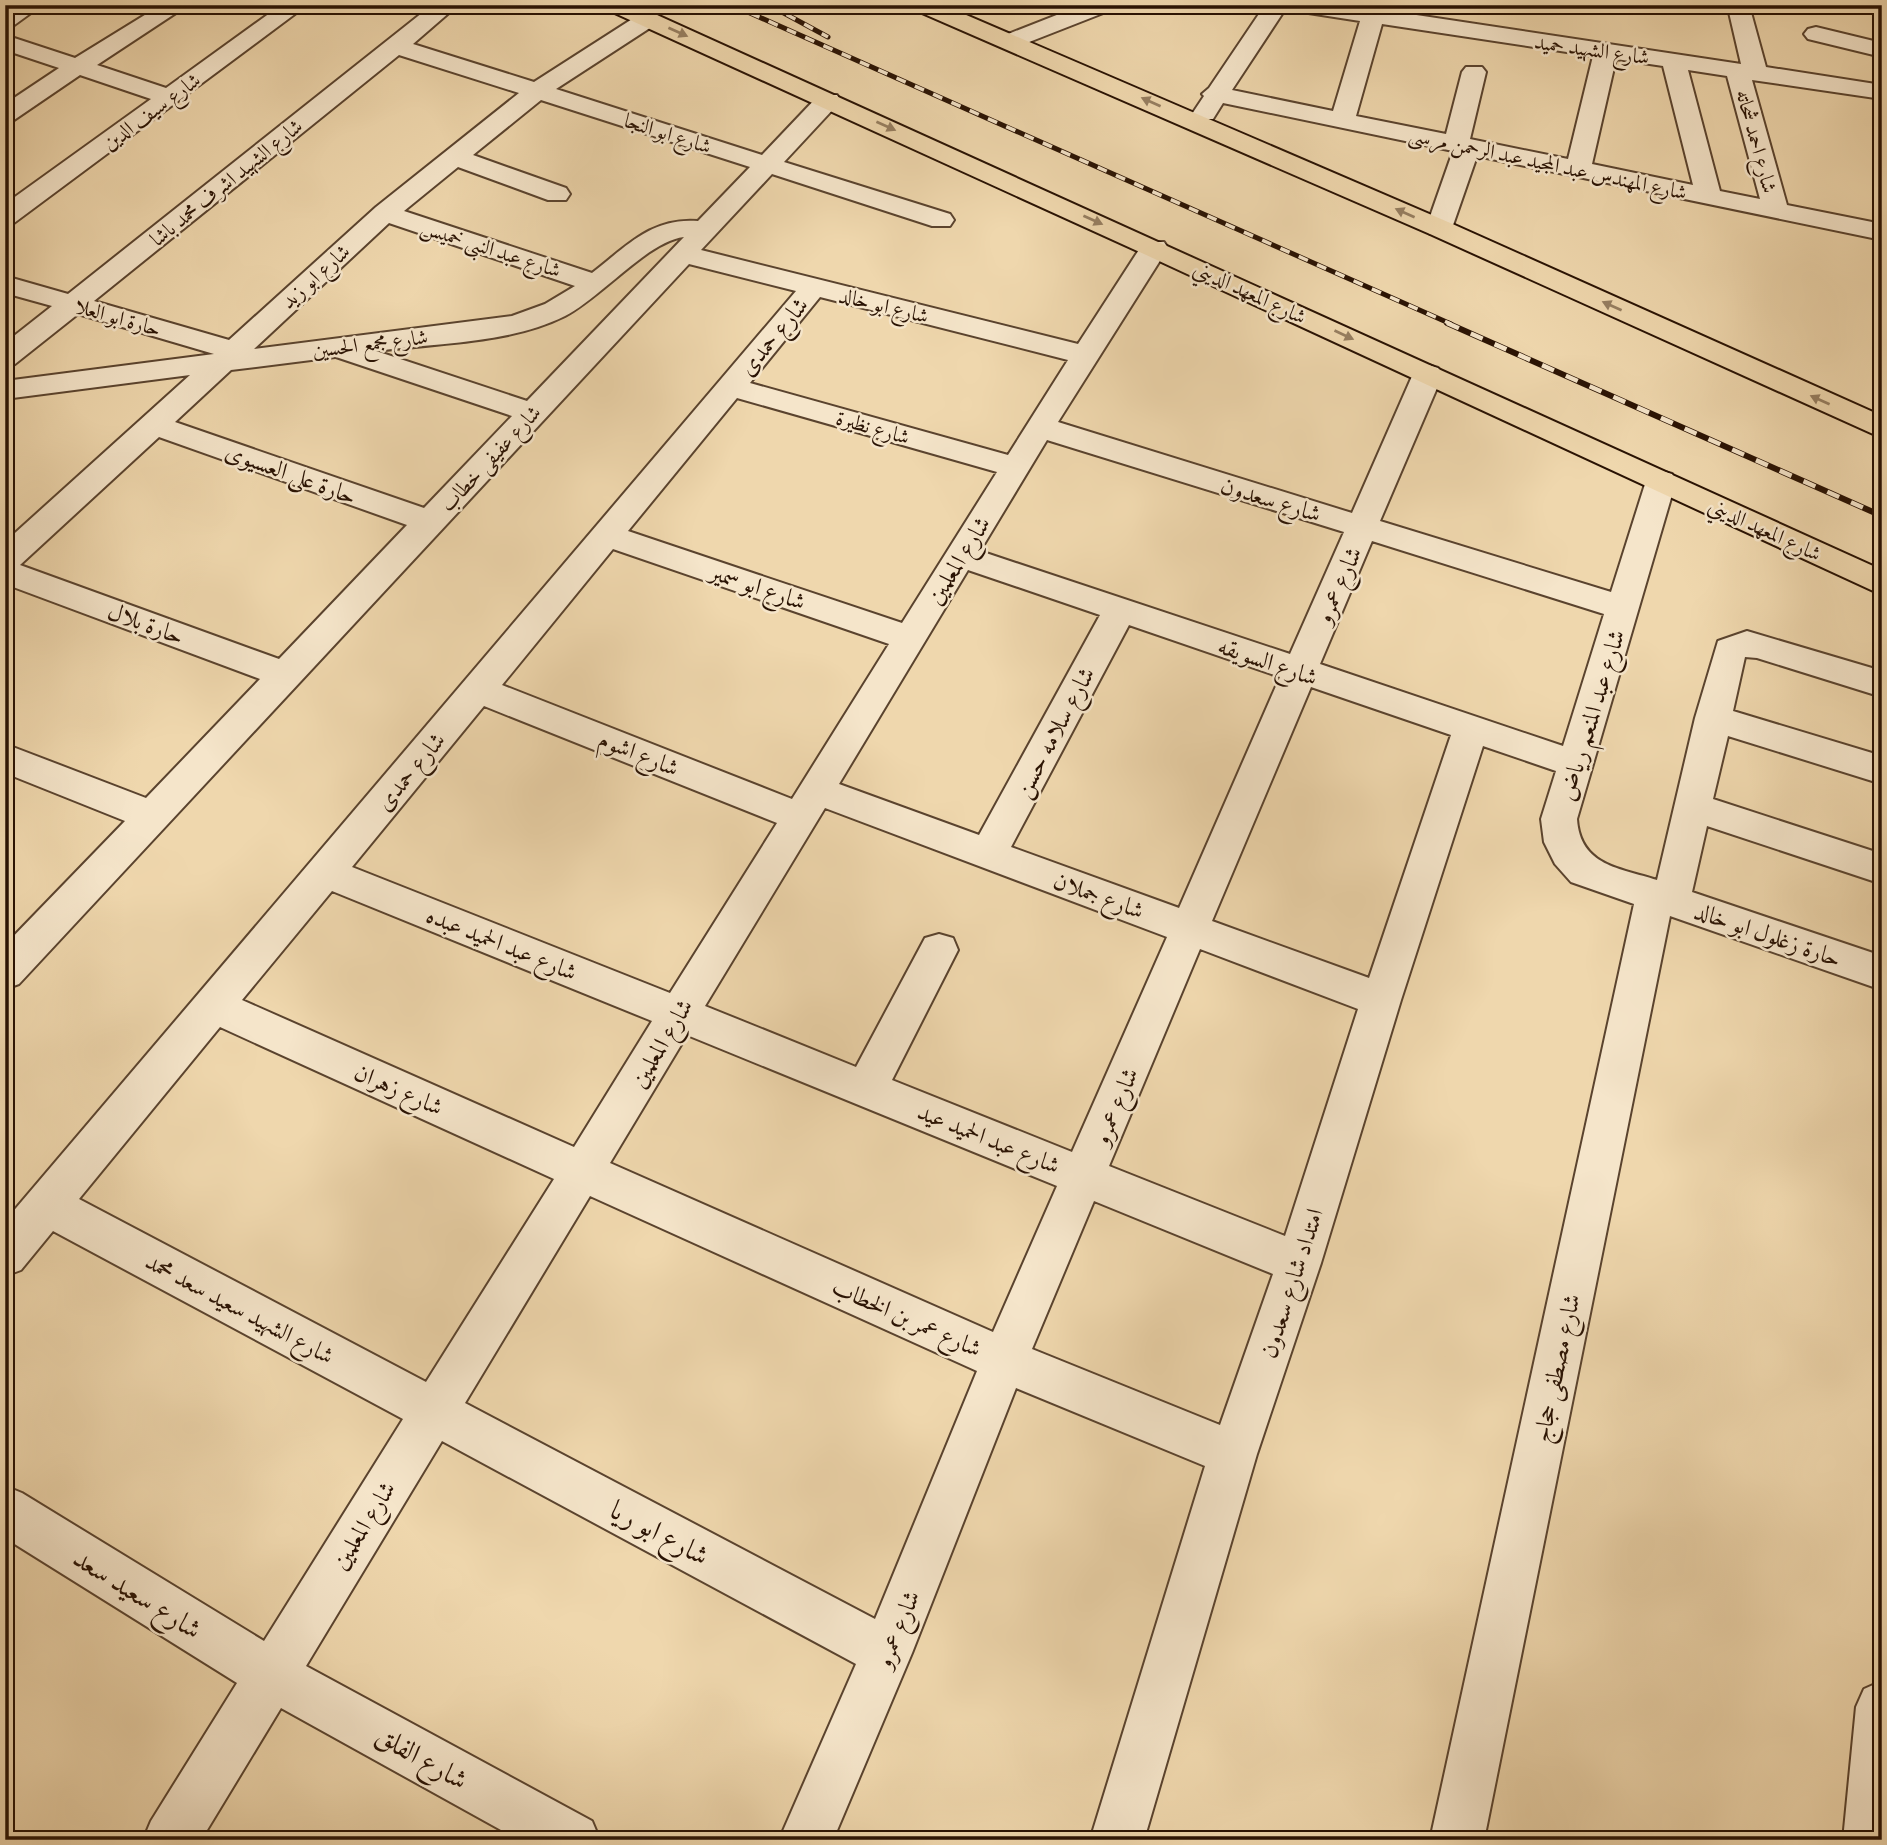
<svg xmlns="http://www.w3.org/2000/svg" width="1887" height="1845" font-family="'EB Garamond',Amiri,serif">
  <style>
    .lines { fill: none; stroke-linecap: round; stroke-linejoin: round }
    .minor-casing { stroke: #5a432e; stroke-width: 4 }
    .primary-casing { stroke: #291203; stroke-width: 4 }
    .minor { fill: #f5e5ca; fill-rule: evenodd }
    .primary { fill: #efd7ad; fill-rule: evenodd }
    .rail-far1-casing { stroke: #291203; stroke-width: 5 }
    .rail-casing { stroke: #291203; stroke-width: 6 }
    .rail-far1 { stroke: #f5e5ca; stroke-width: 3.5; stroke-dasharray: 10; stroke-linecap: butt }
    .rail { stroke: #f5e5ca; stroke-width: 4.5; stroke-dasharray: 13; stroke-linecap: butt }
    .oneway { fill: #967e60 }
    .labels { text-anchor: middle; dominant-baseline: central; stroke-width: 5; stroke-linejoin: round; paint-order: stroke }
    .far-street-label { font-size: 21px; fill: #291203; stroke: #f5e5ca }
    .street-label { font-size: 24px; fill: #291203; stroke: #f5e5ca }
    .near-street-label { font-size: 28px; fill: #291203; stroke: #f5e5ca }
  </style>
  <rect width="100%" height="100%" fill="#efd7ad"/>
  <filter id="stains"><feTurbulence type="fractalNoise" baseFrequency=".00286" numOctaves="4"/><feColorMatrix values="0 0 0 0 .2 0 0 0 0 .09 0 0 0 0 .02 0 0 0 .5 -.17"/></filter>
  <radialGradient id="worn" r=".72"><stop offset=".6" stop-color="#630" stop-opacity="0"/><stop offset="1" stop-color="#630" stop-opacity=".3"/></radialGradient>
  <g class="lines">
    <defs>
      <path id="minor" d="M15 5H42L13 26 5 28V11Z
        M161 5H188L97 65 166 88 281 5H307L14 223 5 225V204L151 99 80 75 14 120 5 122V104L59 68 5 50V35L75 58Z
        M432 5H458L413 44 534 82 640 14H656L660 19 656 24 556 89 762 155 819 95H837L840 100 837 105 784 162 950 214 954 220 950 226H932L772 174 701 250 1078 344 1144 242H1164L1168 248 1058 422 1352 513 1413 374 1418 368 1428 365 1438 368 1443 374 1380 521 1611 592 1646 481 1650 474 1661 471 1672 474 1676 481 1577 819C1580 866 1620 868 1657 880L1695 718 1718 641 1747 631 1882 671V697L1757 658 1745 657 1733 711 1882 756V784L1728 736 1713 799 1882 854V884L1707 826 1692 892 1882 956V990L1670 916 1484 1840H1430L1634 904 1571 882 1555 864 1544 842 1541 819 1556 771 1483 746 1401 1000 1321 1263 1257 1454 1144 1840H1090L1205 1466 1016 1388 912 1653 833 1840H779L856 1664 442 1441 306 1666 592 1821 600 1840H519L281 1708 201 1840H143L151 1821 237 1683 5 1538V1486L22 1493 264 1641 403 1419 53 1231 21 1270 5 1276V1221L796 291 689 264 19 984 5 989V945L125 821 5 773V744L146 798 260 679 5 584V542L190 375 5 399V381L214 354 78 314 15 364 5 367V343L52 306 5 293V276L68 294ZM399 55 519 93 376 207 229 340 94 301ZM541 100 750 167 698 221C651 217 626 247 592 273L404 211 458 167 548 200H566L570 194 566 188 473 155ZM389 223 575 286 545 304 512 316 254 349ZM684 237 527 401 376 351C437 343 509 344 565 316 602 297 648 241 684 237ZM820 297 1068 360 1008 455 750 383ZM335 357H336L512 416 424 508 175 422 231 370ZM737 398 997 472 902 623 628 531ZM159 437 407 525 279 659 20 565ZM1047 440 1344 532 1290 654 980 551ZM1372 541 1604 614 1563 746 1320 664ZM613 549 889 644 792 799 502 685ZM968 570 1100 615 979 835 839 784ZM1129 625 1280 677 1179 908 1011 847ZM1311 687 1451 735 1369 978 1212 921ZM484 706 777 823 670 993 352 867ZM825 808 1167 937 1072 1152 892 1080 958 950 953 938 939 934 925 938 856 1067 705 1006ZM332 891 652 1021 574 1147 242 1000ZM1200 949 1358 1009 1285 1236 1109 1166ZM220 1027 554 1179 426 1382 79 1199ZM687 1035 1057 1186 993 1332 610 1163ZM590 1196 977 1371 875 1619 465 1403ZM1094 1201 1273 1274 1220 1425 1032 1349Z
        M1082 5H1114L1111 10 1019 46H1003L999 41 1003 36Z
        M1265 5H1288L1232 90 1333 111 1360 21 1302 12 1291 5H1350L1741 64 1728 8 1729 5H1749L1766 67 1882 85V99L1752 80 1787 205 1882 224V240L1477 156 1452 228 1448 234H1430L1426 228 1453 151 1223 103 1213 119H1195L1192 114 1204 96 1202 94 1209 88ZM1382 24 1593 56 1568 159 1470 139 1486 72 1482 67H1466L1462 72 1446 134 1356 116ZM1616 59 1663 66 1693 185 1592 164ZM1688 70 1727 76 1760 199 1720 191Z
        M1816 27 1882 43V57L1808 39 1804 34 1808 29Z
        M1882 1681V1840H1843L1856 1707 1864 1689Z"/>
      <path id="primary" d="M605 5H635L1882 570V595L1144 254 608 10Z
        M912 5H943L1448 222 1882 416V438L1430 234 915 10Z"/>
    </defs>
    <use href="#minor" class="minor-casing"/>
    <use href="#primary" class="primary-casing"/>
    <use href="#minor" class="minor"/>
    <use href="#primary" class="primary"/>
    <defs>
      <path id="rail-far1" d="M732 5 1451 324
        M769 5 828 37"/>
      <path id="rail" d="M1447 323 1882 516"/>
    </defs>
    <use href="#rail-far1" class="rail-far1-casing"/>
    <use href="#rail" class="rail-casing"/>
    <use href="#rail-far1" class="rail-far1"/>
    <use href="#rail" class="rail"/>
  </g>
  <defs><path id="oneway-solid" d="M-6-.8H1V-3.2L6.5 0L1 3.2V.8H-6Z" transform="scale(1.75)"/></defs>
  <g class="oneway">
    <use href="#oneway-solid" transform="translate(678 32) rotate(24)"/>
    <use href="#oneway-solid" transform="translate(1151 102) rotate(-156)"/>
    <use href="#oneway-solid" transform="translate(886 126) rotate(24)"/>
    <use href="#oneway-solid" transform="translate(1405 213) rotate(-156)"/>
    <use href="#oneway-solid" transform="translate(1093 220) rotate(24)"/>
    <use href="#oneway-solid" transform="translate(1612 306) rotate(-156)"/>
    <use href="#oneway-solid" transform="translate(1344 335) rotate(25)"/>
    <use href="#oneway-solid" transform="translate(1820 400) rotate(-156)"/>
  </g>
  <g class="labels">
    <g class="far-street-label">
      <text transform="translate(1592 49) rotate(8)">شارع الشهيد حميد</text>
      <text transform="translate(151 111) rotate(-36)">شارع سيف الدين</text>
      <text transform="translate(668 133) rotate(18)">شارع ابو النجا</text>
      <text transform="translate(1757 141) rotate(75)">شارع احمد شحاته</text>
      <text transform="translate(1548 163) rotate(12)">شارع المهندس عبد المجيد عبد الرحمن مرسى</text>
      <text transform="translate(226 182) rotate(-39)">شارع الشهيد اشرف محمد باشا</text>
      <text transform="translate(491 248) rotate(18)">شارع عبد النبى خميس</text>
      <text transform="translate(315 276) rotate(-42)">شارع ابو زيد</text>
      <text transform="translate(1250 292) rotate(25)">شارع المعهد الديني</text>
      <text transform="translate(884 305) rotate(14)">شارع ابو خالد</text>
      <text transform="translate(118 317) rotate(16)">حارة ابو العلا</text>
      <text transform="translate(370 343) rotate(-7)">شارع مجمع الحسين</text>
      <text transform="translate(873 427) rotate(16)">شارع نظيرة</text>
      <text transform="translate(490 458) rotate(-47)">شارع عفيفى خطاب</text>
      <text transform="translate(1765 529) rotate(25)">شارع المعهد الديني</text>
    </g>
    <g class="street-label">
      <text transform="translate(773 336) rotate(-50)">شارع حمدى</text>
      <text transform="translate(291 473) rotate(20)">حارة على العسيوى</text>
      <text transform="translate(1271 499) rotate(17)">شارع سعدون</text>
      <text transform="translate(958 560) rotate(-58)">شارع المعلمين</text>
      <text transform="translate(1338 585) rotate(-66)">شارع عمرو</text>
      <text transform="translate(758 586) rotate(19)">شارع ابو سمير</text>
      <text transform="translate(146 623) rotate(20)">حارة بلال</text>
      <text transform="translate(1268 661) rotate(19)">شارع السويقه</text>
      <text transform="translate(1591 715) rotate(-73)">شارع عبد المنعم رياض</text>
      <text transform="translate(1054 732) rotate(-62)">شارع سلامه حسن</text>
      <text transform="translate(639 753) rotate(22)">شارع اشوم</text>
      <text transform="translate(410 771) rotate(-50)">شارع حمدى</text>
      <text transform="translate(1099 895) rotate(20)">شارع جملان</text>
      <text transform="translate(1768 934) rotate(19)">حارة زغلول ابو خالد</text>
      <text transform="translate(502 943) rotate(22)">شارع عبد الحميد عبده</text>
      <text transform="translate(661 1043) rotate(-59)">شارع المعلمين</text>
      <text transform="translate(399 1089) rotate(24)">شارع زهران</text>
      <text transform="translate(1115 1106) rotate(-67)">شارع عمرو</text>
      <text transform="translate(989 1138) rotate(22)">شارع عبد الحميد عيد</text>
      <text transform="translate(1291 1283) rotate(-72)">امتداد شارع سعدون</text>
      <text transform="translate(240 1308) rotate(28)">شارع الشهيد سعيد سعد محمد</text>
      <text transform="translate(907 1317) rotate(24)">شارع عمر بن الخطاب</text>
      <text transform="translate(1556 1368) rotate(-78)">شارع مصطفى حجاج</text>
      <text transform="translate(363 1525) rotate(-58)">شارع المعلمين</text>
      <text transform="translate(897 1629) rotate(-68)">شارع عمرو</text>
    </g>
    <g class="near-street-label">
      <text transform="translate(660 1532) rotate(28)">شارع ابو ريا</text>
      <text transform="translate(138 1593) rotate(32)">شارع سعيد سعد</text>
      <text transform="translate(422 1757) rotate(29)">شارع الفلق</text>
    </g>
  </g>
  <rect width="1887" height="1845" fill="none" stroke="#efd7ad" stroke-width="28"/>
  <rect x="7" y="7" width="1873" height="1831" fill="none" stroke="#291203" stroke-width="3.5"/>
  <rect x="14" y="14" width="1859" height="1817" fill="none" stroke="#291203" stroke-width="2"/>
  <rect width="100%" height="100%" filter="url(#stains)"/>
  <rect width="100%" height="100%" fill="url(#worn)"/>
</svg>
